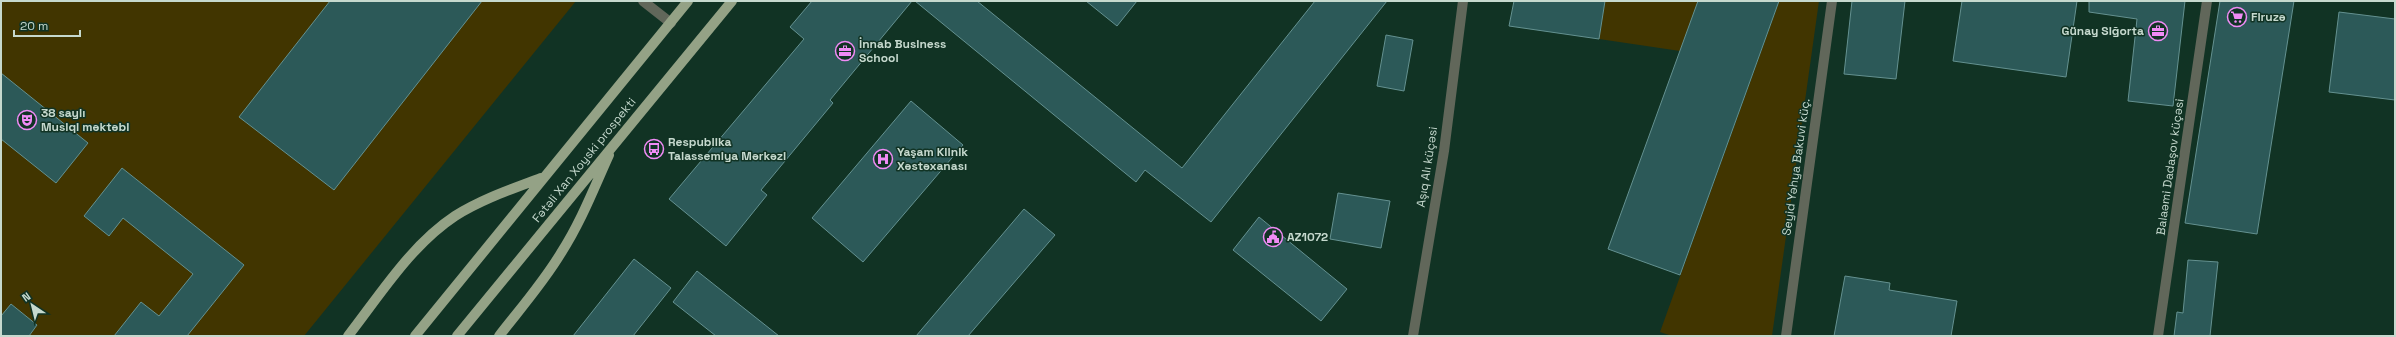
<svg xmlns="http://www.w3.org/2000/svg" width="2396" height="337" font-family="'Space Grotesk',sans-serif">
  <style>
    .green { fill: #413500 }
    .building { fill: #2c5958; stroke: #649190 }
    .lines { fill: none; stroke-linecap: round; stroke-linejoin: round }
    .minor { stroke: #61675a; stroke-width: 10 }
    .major { stroke: #94a286; stroke-width: 10 }
    .labels { text-anchor: middle; dominant-baseline: central; stroke-width: 3; stroke-linejoin: round; paint-order: stroke }
    .poi-label { font-size: 12px; font-weight: bold; fill: #c6d9ce; stroke: #113324; text-anchor: start }
    .street-label { font-size: 12px; fill: #c6d9ce; stroke: #113324 }
  </style>
  <rect width="100%" height="100%" fill="#113324"/>
  <path class="green" d="M1 1H576L304 336H1Z
    M1605 1H1698L1680 51 1599 39Z
    M1775 1H1819L1772 336H1672L1660 332 1779 2Z"/>
  <path class="building" d="M330 1H482L334 190 239 117Z
    M812 1H912L830 100 833 103 761 190 767 195 726 246 669 199 804 39 790 27Z
    M915 1H977L1182 168 1315 1H1387L1211 222 1145 170 1136 182Z
    M1086 1H1137L1117 26Z
    M1514 1H1605L1599 39 1509 26Z
    M1698 1H1779L1680 275 1608 249Z
    M1852 1H1905L1896 79 1844 74Z
    M1962 1H2077L2066 77 1953 61Z
    M2089 1H2185L2173 106 2128 101 2137 19 2089 12Z
    M2220 1H2294L2257 234 2185 223Z
    M2339 12 2395 19V100L2329 92Z
    M1386 35 1413 40 1404 91 1377 86Z
    M1 73 88 143 56 183 1 139Z
    M911 101 963 145 863 262 812 218Z
    M122 168 244 265 187 336H114L141 302 159 316 193 274 123 218 109 236 84 216Z
    M1338 193 1390 201 1381 248 1330 239Z
    M1024 209 1055 235 968 336H916Z
    M1259 217 1347 289 1321 321 1233 250Z
    M634 259 671 288 633 336H573Z
    M2188 260 2218 262 2210 336H2174L2177 312 2183 313Z
    M697 271 779 336H716L673 302Z
    M1845 276 1890 283 1889 290 1957 301 1951 336H1834Z
    M11 304 37 325 29 336H1V316Z"/>
  <g class="lines">
    <path class="minor" d="M643 1 671 23
      M1413 336 1444 151 1463 1
      M1786 336 1832 1
      M2158 336 2207 1"/>
    <path class="major" d="M348 336C380 295 411 245 455 216 482 199 512 189 541 178
      M415 336 688 1
      M457 336 732 1
      M499 336C520 309 543 283 561 253 581 222 594 188 609 155"/>
  </g>
  <defs>
    <symbol id="supermarket-ring" viewBox="-11 -11 22 22"><circle r="9.5" fill="#113324" stroke="#f08bf5" stroke-width="1.5"/><path d="M-6-5.5h2.5l.6 2H6L4.5 2H-2.5L-4.4-4H-6ZM-1.5 3.2a1.3 1.3 0 1 0 .1 0ZM3 3.2a1.3 1.3 0 1 0 .1 0Z" fill="#f08bf5"/></symbol>
    <symbol id="office-ring" viewBox="-11 -11 22 22"><circle r="9.5" fill="#113324" stroke="#f08bf5" stroke-width="1.5"/><path d="M-6-3h4V-5.5h4V-3h4V5H-6ZM-1-4.5V-3h2v-1.5ZM-6 0V1H6V0Z" fill="#f08bf5"/></symbol>
    <symbol id="theatre-ring" viewBox="-11 -11 22 22"><circle r="9.5" fill="#113324" stroke="#f08bf5" stroke-width="1.5"/><path d="M-5-5.5Q0-4 5-5.5V0Q5 5 0 6Q-5 5-5 0ZM-3.3-2.5H-1v1.5H-3.3ZM1-2.5H3.3v1.5H1ZM-2.8 1Q0 5.5 2.8 1Z" fill="#f08bf5"/></symbol>
    <symbol id="bus-ring" viewBox="-11 -11 22 22"><circle r="9.5" fill="#113324" stroke="#f08bf5" stroke-width="1.5"/><path d="M-5-6H5V4H4V6H2V4H-2V6H-4V4H-5ZM-3.5-4V0h7V-4ZM-3.5 1.2v1.5H-2V1.2ZM2 1.2v1.5H3.5V1.2Z" fill="#f08bf5"/></symbol>
    <symbol id="hospital-ring" viewBox="-11 -11 22 22"><circle r="9.5" fill="#113324" stroke="#f08bf5" stroke-width="1.5"/><path d="M-5-5h3v3.5h4V-5h3V5h-3V1.5h-4V5h-3Z" fill="#f08bf5"/></symbol>
    <symbol id="civic-ring" viewBox="-11 -11 22 22"><circle r="9.5" fill="#113324" stroke="#f08bf5" stroke-width="1.5"/><path d="M-.6-6.5H3V-4.5H.6V-3L4-1V1h2V6H-6V1h2V-1L-.6-3ZM-1.2 2.5V6h2.4V2.5Z" fill="#f08bf5"/></symbol>
  </defs>
  <g fill-rule="evenodd">
    <use href="#supermarket-ring" x="2226" y="6" width="22" height="22"/>
    <use href="#office-ring" x="2147" y="20" width="22" height="22"/>
    <use href="#office-ring" x="834" y="40" width="22" height="22"/>
    <use href="#theatre-ring" x="16" y="109" width="22" height="22"/>
    <use href="#bus-ring" x="643" y="138" width="22" height="22"/>
    <use href="#hospital-ring" x="872" y="148" width="22" height="22"/>
    <use href="#civic-ring" x="1262" y="226" width="22" height="22"/>
  </g>
  <g class="labels">
    <g class="poi-label">
      <text x="2251" y="17">Firuzə</text>
      <text x="2144" y="31" text-anchor="end">Günay Siğorta</text>
      <text x="859" y="44">İnnab Business<tspan x="859" dy="14">School</tspan></text>
      <text x="41" y="113">38 saylı<tspan x="41" dy="14">Musiqi məktəbi</tspan></text>
      <text x="668" y="142">Respublika<tspan x="668" dy="14">Talassemiya Mərkəzi</tspan></text>
      <text x="897" y="152">Yaşam Klinik<tspan x="897" dy="14">Xəstəxanası</tspan></text>
      <text x="1287" y="237">AZ1072</text>
    </g>
    <g class="street-label">
      <text transform="translate(584 160) rotate(-51)">Fətəli Xan Xoyski prospekti</text>
      <text transform="translate(1427 167) rotate(-81)">Aşıq Alı küçəsi</text>
      <text transform="translate(1796 167) rotate(-82)">Seyid Yəhya Bakuvi küç.</text>
      <text transform="translate(2170 167) rotate(-82)">Balaəmi Dadaşov küçəsi</text>
    </g>
  </g>
  <rect width="2396" height="337" fill="none" stroke="#c6d9ce" stroke-width="4"/>
  <g transform="translate(32 305) rotate(325)" stroke="#113324" stroke-width="3" paint-order="stroke">
  <path d="M0-3L7 15L0 10L-7 15Z" fill="#c6d9ce"/>
  <text y="-6" font-size="11" font-weight="bold" text-anchor="middle" fill="#c6d9ce">N</text>
  </g>
  <path d="M14 30v6h66v-6" fill="none" stroke="#c6d9ce" stroke-width="2"/>
  <text x="20" y="30" font-size="12" fill="#c6d9ce" stroke="#113324" stroke-width="3" paint-order="stroke">20 m</text>
</svg>
